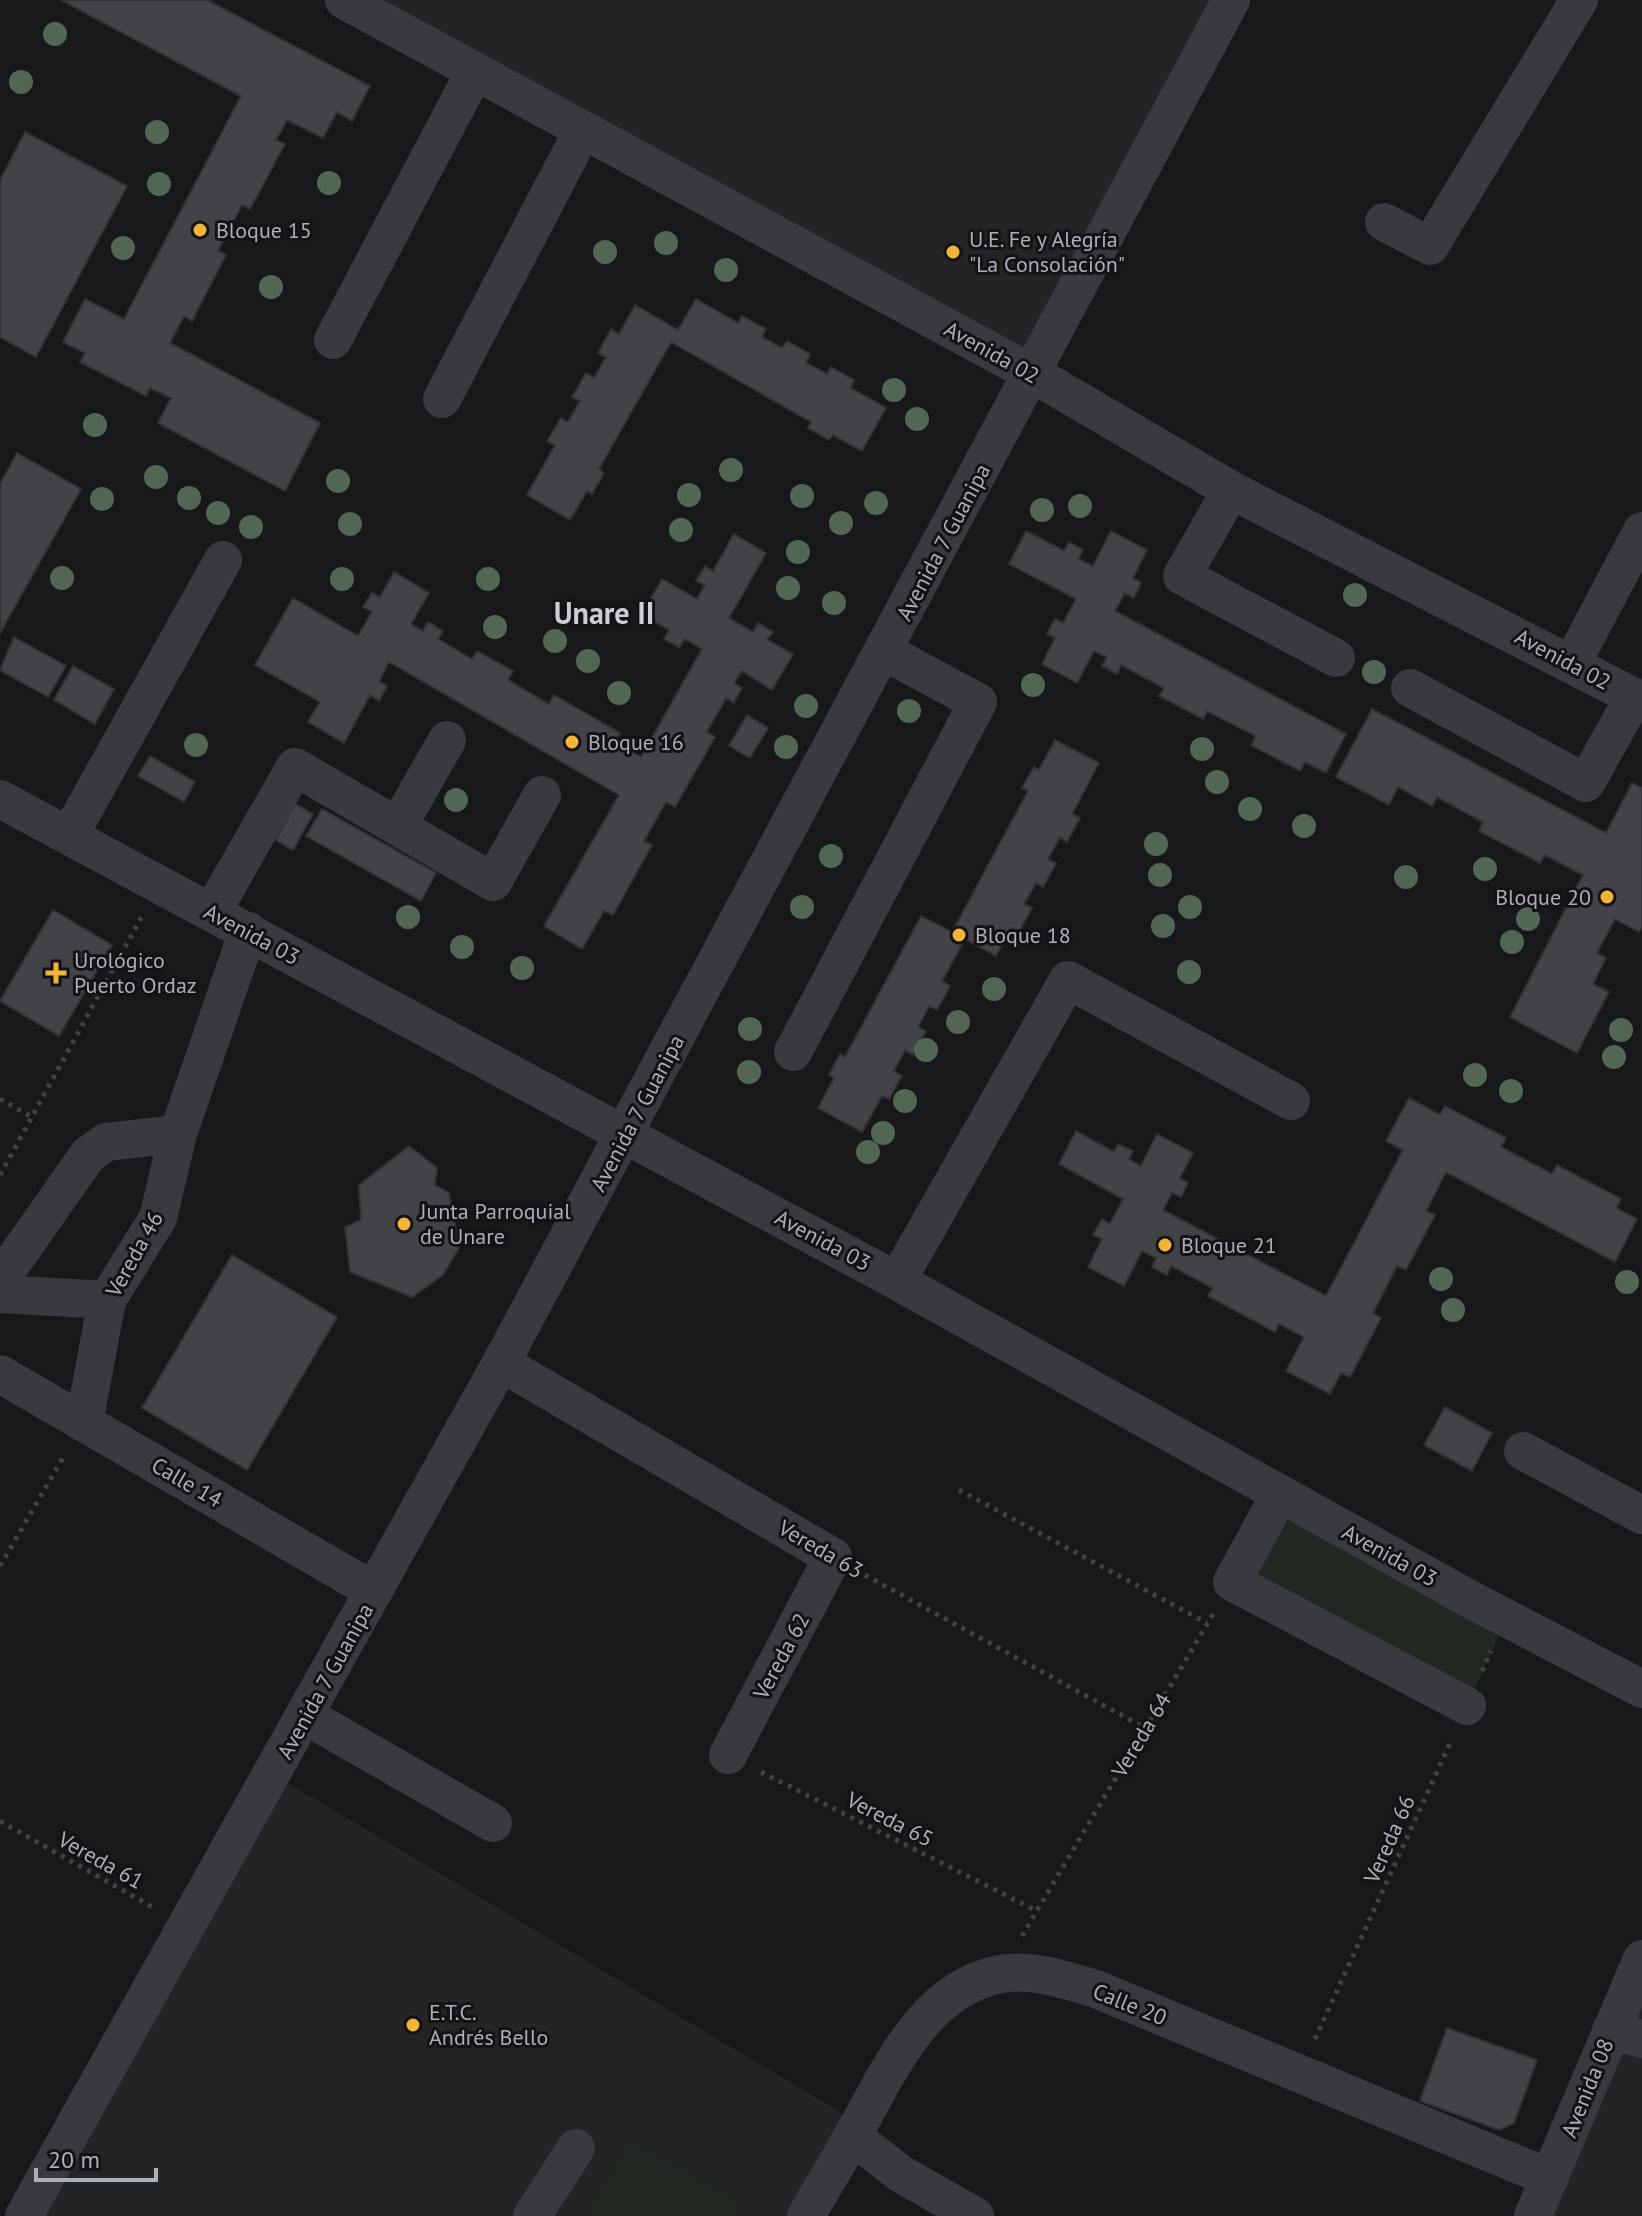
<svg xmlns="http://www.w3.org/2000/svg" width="1642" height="2216" font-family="'PT Sans',sans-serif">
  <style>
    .built { fill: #242427 }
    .green { fill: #202821 }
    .building { fill: #424347; stroke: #323236; stroke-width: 2 }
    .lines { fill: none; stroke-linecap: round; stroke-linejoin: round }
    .path { stroke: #3f4146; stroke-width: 5; stroke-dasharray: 4 6; stroke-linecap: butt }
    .minor { stroke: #393a3f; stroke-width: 38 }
    .tree { fill: #526654 }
    .poi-dot { fill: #f3b338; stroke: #131315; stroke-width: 3 }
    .labels { text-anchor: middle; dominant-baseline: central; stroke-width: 6; stroke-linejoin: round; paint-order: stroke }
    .poi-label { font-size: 22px; fill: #aaafba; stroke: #131315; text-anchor: start }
    .street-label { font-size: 22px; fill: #aaafba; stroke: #131315 }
    .district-label { font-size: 30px; font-weight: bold; fill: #cbced6; stroke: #131315 }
  </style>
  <rect width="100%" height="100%" fill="#18181a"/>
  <path class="built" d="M387 0H1231L1033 374 377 18Z
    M273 1774 860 2124 807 2216H24Z
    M1642 1948V2216H1535Z"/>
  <path class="green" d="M1280 1494 1507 1618 1467 1706 1232 1582Z
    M630 2142 738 2203 731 2216H588Z"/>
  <path class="building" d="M61 0H207L370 86 352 121 337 112 323 138 287 120 276 140 285 144 250 209 242 205 218 251 226 255 192 321 184 316 170 343 320 423 285 491 158 423 171 398 150 388 146 396 80 362 85 353 63 342 85 299 124 319 241 96Z
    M25 132 127 186 36 357 0 337V180Z
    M696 299 738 323 742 316 766 329 762 337 782 348 787 341 810 354 806 363 827 374 831 367 854 380 851 388 886 408 862 451 833 435 829 440 808 428 811 422 671 342 599 469 604 473 592 494 587 491 570 520 527 495 555 445 547 441 561 418 568 422 580 401 572 397 586 373 594 378 606 357 598 353 611 329 619 334 635 305 678 330Z
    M17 453 81 489 0 633V484Z
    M1026 531 1064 551 1069 542 1083 550 1078 559 1093 566 1111 531 1147 550 1133 578 1141 583 1134 598 1125 593 1115 611 1346 734 1326 773 1305 762 1300 771 1251 745 1256 736 1207 711 1203 719 1159 696 1164 688 1121 665 1117 674 1102 666 1107 657 1094 651 1077 683 1042 664 1055 638 1047 634 1055 619 1063 623 1076 599 1009 564Z
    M734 534 766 553 729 618 753 632 758 623 773 632 767 640 793 654 772 690 742 671 734 683 742 688 734 703 726 698 707 732 715 737 675 807 666 802 644 841 652 845 613 915 604 911 582 949 544 926 619 795 389 662 379 681 387 686 379 701 370 695 344 743 308 722 320 702 255 665 293 598 358 636 372 612 363 607 372 593 380 597 394 572 429 593 411 624 423 631 428 622 443 631 438 639 472 659 477 651 513 671 508 680 549 704 554 695 620 733 615 742 641 757 702 649 685 639 679 647 664 639 669 630 642 614 662 579 697 599 705 585 696 581 705 566 713 571Z
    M14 637 66 666 48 697 0 670Z
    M73 666 114 689 95 724 54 700Z
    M1372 709 1606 833 1632 783 1642 788V927L1639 932 1615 919 1597 953 1606 958 1593 984 1609 992 1577 1053 1510 1017 1583 875 1545 855 1540 863 1479 831 1483 822 1437 797 1432 806 1398 787 1389 805 1336 777Z
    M747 715 768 728 750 758 729 746Z
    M1055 740 1099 763 1072 814 1080 818 1067 842 1060 837 1048 859 1056 863 1043 887 1036 883 1024 904 1032 908 1019 932 1011 928 996 956 965 939 942 981 950 986 937 1010 929 1006 918 1027 926 1031 913 1055 905 1050 894 1071 902 1076 889 1099 882 1096 862 1132 818 1108 834 1078 829 1075 840 1054 845 1057 921 916 952 932 1028 791 1022 788 1034 767 1039 770Z
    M150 756 195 782 184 802 138 776Z
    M295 804 313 814 293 850 276 840Z
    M322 809 436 873 421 901 306 836Z
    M53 910 112 945 59 1036 0 1001Z
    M1409 1098 1440 1115 1445 1106 1506 1138 1501 1147 1552 1174 1557 1165 1621 1199 1616 1208 1637 1219 1615 1262 1446 1172 1426 1211 1435 1215 1406 1270 1397 1266 1373 1313 1381 1318 1350 1377 1341 1373 1330 1394 1286 1371 1304 1337 1279 1324 1275 1332 1208 1296 1213 1288 1171 1266 1167 1275 1152 1267 1156 1258 1142 1251 1124 1286 1088 1267 1102 1239 1093 1235 1102 1219 1110 1224 1123 1199 1059 1164 1076 1131 1114 1152 1118 1144 1133 1151 1129 1159 1141 1166 1157 1134 1193 1153 1180 1178 1188 1183 1181 1197 1172 1193 1163 1210 1326 1296 1403 1150 1386 1141Z
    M409 1146 437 1168 435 1185 449 1193 459 1248 443 1275 412 1297 350 1272 345 1227 361 1220 359 1185Z
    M232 1255 337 1317 247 1470 142 1408Z
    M1445 1407 1492 1433 1472 1471 1424 1445Z
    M1447 2028 1537 2060 1514 2123 1499 2130 1420 2101Z"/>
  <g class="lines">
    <path class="path" d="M0 1099 32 1117
      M0 1175 142 916
      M959 1490 1207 1623
      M0 1566 64 1456
      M865 1575 1145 1728
      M1482 1671 1491 1651
      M761 1772 1037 1911
      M0 1821 154 1908
      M1022 1936 1213 1614
      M1315 2039 1452 1739"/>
    <path class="minor" d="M344 0 1033 374 1231 490 1642 701
      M1384 222 1430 246 1579 0
      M333 340 475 71
      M442 399 583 130
      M1231 490 1182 576 1336 658
      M1572 663 1642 531
      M1410 688 1586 783 1634 697
      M0 799 897 1281 1466 1597 1642 1689
      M398 826 447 740
      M69 836 223 560
      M212 912 295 767 493 882 542 795
      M793 1052 978 702 885 652
      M0 1280 88 1155 106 1142 178 1134
      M897 1281 1068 980 1291 1101
      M0 1294 107 1300
      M501 1363 833 1557 728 1755
      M0 1374 374 1591
      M84 1423 107 1300 158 1218 178 1134 248 931
      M1523 1451 1642 1515
      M1280 1494 1232 1582 1467 1706
      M306 1716 493 1823
      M1611 2030 1642 2039
      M852 2136 901 2174 975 2216
      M24 2216 501 1363 1231 0
      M532 2216 576 2148
      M806 2216C823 2186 842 2156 858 2126 891 2067 925 1989 1000 1974 1033 1968 1065 1980 1096 1989L1550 2178
      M1533 2216 1642 1959"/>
  </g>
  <g class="tree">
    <circle cx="55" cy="34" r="12"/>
    <circle cx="21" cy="82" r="12"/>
    <circle cx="157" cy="132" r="12"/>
    <circle cx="329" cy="183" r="12"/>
    <circle cx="159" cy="184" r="12"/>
    <circle cx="666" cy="243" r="12"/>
    <circle cx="123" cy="248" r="12"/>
    <circle cx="605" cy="252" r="12"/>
    <circle cx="726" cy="270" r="12"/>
    <circle cx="271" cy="287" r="12"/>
    <circle cx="894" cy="390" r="12"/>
    <circle cx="917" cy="419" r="12"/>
    <circle cx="95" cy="425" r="12"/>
    <circle cx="731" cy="470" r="12"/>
    <circle cx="156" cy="477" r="12"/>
    <circle cx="338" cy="481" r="12"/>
    <circle cx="689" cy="495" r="12"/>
    <circle cx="802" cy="496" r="12"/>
    <circle cx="189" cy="498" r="12"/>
    <circle cx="102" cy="499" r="12"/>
    <circle cx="876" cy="503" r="12"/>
    <circle cx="1080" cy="506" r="12"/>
    <circle cx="1042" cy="510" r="12"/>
    <circle cx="218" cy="513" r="12"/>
    <circle cx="841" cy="523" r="12"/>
    <circle cx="350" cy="524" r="12"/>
    <circle cx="251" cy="527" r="12"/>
    <circle cx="681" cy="530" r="12"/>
    <circle cx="798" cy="552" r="12"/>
    <circle cx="62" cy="578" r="12"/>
    <circle cx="342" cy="579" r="12"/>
    <circle cx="488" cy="579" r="12"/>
    <circle cx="788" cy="588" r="12"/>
    <circle cx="1355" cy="595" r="12"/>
    <circle cx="834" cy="603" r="12"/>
    <circle cx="495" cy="627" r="12"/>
    <circle cx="555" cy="641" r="12"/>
    <circle cx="588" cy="661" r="12"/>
    <circle cx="1374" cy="672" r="12"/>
    <circle cx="1033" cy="685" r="12"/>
    <circle cx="619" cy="693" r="12"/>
    <circle cx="806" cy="706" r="12"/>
    <circle cx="909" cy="711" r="12"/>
    <circle cx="196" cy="745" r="12"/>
    <circle cx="786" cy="747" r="12"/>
    <circle cx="1202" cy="749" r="12"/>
    <circle cx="1217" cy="782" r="12"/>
    <circle cx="456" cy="800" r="12"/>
    <circle cx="1250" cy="809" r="12"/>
    <circle cx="1304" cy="826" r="12"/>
    <circle cx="1156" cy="844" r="12"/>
    <circle cx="831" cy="856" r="12"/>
    <circle cx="1485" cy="869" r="12"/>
    <circle cx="1160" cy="875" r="12"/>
    <circle cx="1406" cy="877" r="12"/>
    <circle cx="802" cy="907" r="12"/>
    <circle cx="1190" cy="907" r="12"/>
    <circle cx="408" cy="917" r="12"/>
    <circle cx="1528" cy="919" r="12"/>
    <circle cx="1163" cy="926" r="12"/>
    <circle cx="1512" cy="942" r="12"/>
    <circle cx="462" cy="947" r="12"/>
    <circle cx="522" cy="968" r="12"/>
    <circle cx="1189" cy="972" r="12"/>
    <circle cx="994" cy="989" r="12"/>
    <circle cx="958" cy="1022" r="12"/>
    <circle cx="750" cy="1029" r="12"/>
    <circle cx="1621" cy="1030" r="12"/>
    <circle cx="926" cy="1050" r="12"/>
    <circle cx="1614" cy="1057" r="12"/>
    <circle cx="749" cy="1072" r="12"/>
    <circle cx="1475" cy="1075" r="12"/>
    <circle cx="1511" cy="1091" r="12"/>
    <circle cx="905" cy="1101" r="12"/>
    <circle cx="883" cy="1133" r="12"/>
    <circle cx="868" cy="1152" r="12"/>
    <circle cx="1441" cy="1279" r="12"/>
    <circle cx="1627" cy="1282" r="12"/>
    <circle cx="1453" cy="1310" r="12"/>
  </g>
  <g class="poi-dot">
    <circle cx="200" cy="230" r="8"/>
    <circle cx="953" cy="252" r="8"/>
    <circle cx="572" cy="742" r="8"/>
    <circle cx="1607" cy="897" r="8"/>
    <circle cx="959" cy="935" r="8"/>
    <path d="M52 961h8v8h8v8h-8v8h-8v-8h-8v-8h8z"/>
    <circle cx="404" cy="1224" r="8"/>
    <circle cx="1165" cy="1245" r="8"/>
    <circle cx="413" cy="2025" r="8"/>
  </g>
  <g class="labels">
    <g class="poi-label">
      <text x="216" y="230">Bloque 15</text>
      <text x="969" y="239">U.E. Fe y Alegría<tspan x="969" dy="25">"La Consolación"</tspan></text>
      <text x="588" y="742">Bloque 16</text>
      <text x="1591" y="897" text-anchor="end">Bloque 20</text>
      <text x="975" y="935">Bloque 18</text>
      <text x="74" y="960">Urológico<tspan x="74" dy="25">Puerto Ordaz</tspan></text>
      <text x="420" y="1211">Junta Parroquial<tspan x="420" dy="25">de Unare</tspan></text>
      <text x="1181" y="1245">Bloque 21</text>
      <text x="429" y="2012">E.T.C.<tspan x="429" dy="25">Andrés Bello</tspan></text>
    </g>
    <g class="street-label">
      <text transform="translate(992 352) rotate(29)">Avenida 02</text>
      <text transform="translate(943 542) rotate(-62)">Avenida 7 Guanipa</text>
      <text transform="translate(1563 659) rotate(28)">Avenida 02</text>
      <text transform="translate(252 934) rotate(28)">Avenida 03</text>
      <text transform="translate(637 1113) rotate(-62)">Avenida 7 Guanipa</text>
      <text transform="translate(823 1240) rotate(28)">Avenida 03</text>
      <text transform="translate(134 1254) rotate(-61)">Vereda 46</text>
      <text transform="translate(187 1482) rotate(30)">Calle 14</text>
      <text transform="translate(821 1549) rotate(30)">Vereda 63</text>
      <text transform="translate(1390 1555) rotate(29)">Avenida 03</text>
      <text transform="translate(781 1656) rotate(-62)">Vereda 62</text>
      <text transform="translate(325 1681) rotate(-61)">Avenida 7 Guanipa</text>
      <text transform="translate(1141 1735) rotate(-59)">Vereda 64</text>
      <text transform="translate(890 1819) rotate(27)">Vereda 65</text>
      <text transform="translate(1389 1839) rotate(-66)">Vereda 66</text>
      <text transform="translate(101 1860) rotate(29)">Vereda 61</text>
      <text transform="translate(1130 2004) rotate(22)">Calle 20</text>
      <text transform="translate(1587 2088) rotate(-68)">Avenida 08</text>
    </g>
    <g class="district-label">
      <text x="604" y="612">Unare II</text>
    </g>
  </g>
  <path d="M36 2168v12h120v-12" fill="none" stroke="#aaafba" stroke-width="4"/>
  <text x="48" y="2168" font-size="24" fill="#aaafba" stroke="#131315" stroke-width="6" paint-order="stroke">20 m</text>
</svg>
